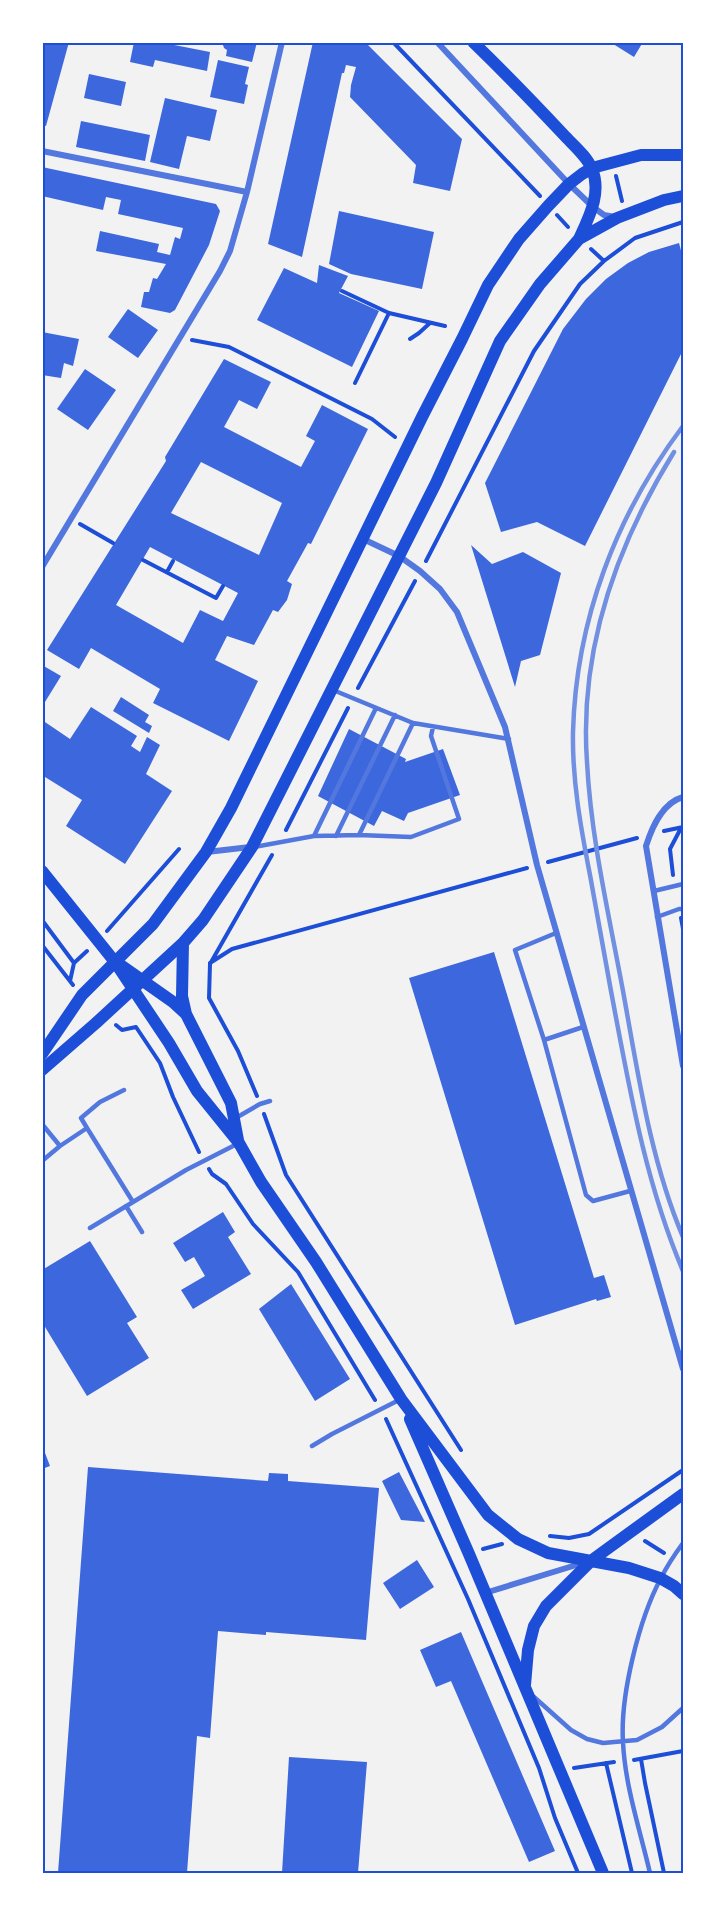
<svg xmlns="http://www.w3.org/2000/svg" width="725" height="1915" font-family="Overpass,sans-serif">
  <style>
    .building { fill: #3d67dc; fill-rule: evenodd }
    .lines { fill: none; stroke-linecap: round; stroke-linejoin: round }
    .path { stroke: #1d4ed8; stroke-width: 4 }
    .service { stroke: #5277de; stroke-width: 4.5 }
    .minor { stroke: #5277de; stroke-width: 6 }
    .secondary { stroke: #1d4ed8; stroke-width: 12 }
    .rail { stroke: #7290e2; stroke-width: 4.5 }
    .neatline { fill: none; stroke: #1d4ed8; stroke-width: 2 }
  </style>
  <rect width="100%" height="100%" fill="#f2f2f2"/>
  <path class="building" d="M42 42H69L46 126 42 125Z
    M134 42H159L210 52 207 71 155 60 153 67 130 62Z
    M222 42H257L252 62 226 56 227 50 224 48Z
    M313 42 366 43 462 139 450 191 413 183 416 165 350 97 351 85 356 67 346 65 344 73H342L302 257 268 244Z
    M610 42H643L634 57Z
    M218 60 249 67 245 84 248 85 244 104 210 97Z
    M89 74 126 82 121 106 84 98Z
    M165 98 217 110 210 141 187 136 179 169 150 162Z
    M81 121 150 135 145 161 76 147Z
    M42 167 216 204 220 211 209 245 175 310 170 313 141 307 144 292H149L153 278 157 279 166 264 96 251 100 231 159 244 157 252 170 255 175 237 180 239 183 228 118 214 121 200 106 197 103 210 42 196Z
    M339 211 434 232 422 289 351 274 329 264Z
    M679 243 683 258V350L585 546 537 522 501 532 485 483 563 329 586 299 606 279 628 263 649 252Z
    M319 265 348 276 339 293 379 311 352 367 257 320 284 268 317 283Z
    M128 309 158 330 138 358 108 337Z
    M42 332 79 339 73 366 64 363 61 378 42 375Z
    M224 359 271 382 257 409 239 400 224 427 301 467 315 441 306 436 322 405 368 429 311 544 308 543 287 581 292 584 287 600 278 612 273 610 254 645 227 636 215 660 258 681 229 741 153 703 160 689 91 648 79 669 47 650 166 461 165 457ZM201 462 282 503 259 555 171 513ZM150 547 238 593 223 621 200 610 183 643 116 605Z
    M85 369 116 390 88 430 57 409Z
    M471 545 492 564 523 552 561 573 540 655 521 661 515 687Z
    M42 665 61 676 45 702 42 700Z
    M121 697 149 715 145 722 152 726 149 733 113 711Z
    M91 707 137 736 131 746 140 752 147 737 160 745 146 774 172 791 125 864 66 826 82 800 45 777 42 781V720L70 739Z
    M349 729 406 759 405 762 443 749 460 795 408 813 404 821 382 811 374 826 318 796Z
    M494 952 594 1278 604 1275 611 1297 597 1301 596 1299 515 1325 409 978Z
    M223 1212 235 1232 228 1237 251 1274 193 1309 181 1290 205 1276 194 1257 185 1262 173 1243Z
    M90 1241 137 1317 127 1323 149 1358 87 1396 42 1322V1270Z
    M291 1284 350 1379 315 1401 259 1309Z
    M42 1445 50 1466 42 1469Z
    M88 1467 268 1481 269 1473 288 1474V1481L379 1488 366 1640 266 1632V1635L218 1631 210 1738 197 1736 187 1873H58Z
    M399 1472 425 1522 401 1520 382 1481Z
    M417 1560 434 1587 400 1609 383 1583Z
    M461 1632 555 1851 529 1862 451 1681 436 1687 420 1650Z
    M289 1757 367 1762 358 1873H282Z"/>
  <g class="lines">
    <path class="path" d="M393 42 540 196
      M616 176 622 201
      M557 215 568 227
      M591 249 604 261
      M342 291 389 313
      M410 339 419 333 430 323
      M192 340 229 347 372 419 395 437
      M355 383 389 313 445 326
      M80 524 113 543
      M143 560 216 598 223 586
      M426 561 534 351 580 284 604 261 635 238 683 222
      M167 572 173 561
      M358 688 415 581
      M286 830 348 708
      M664 831 683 827
      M548 862 637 838
      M673 875 670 849 681 828
      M681 918 683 929
      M42 920 74 963 70 981
      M107 931 179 849
      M42 945 73 985
      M74 963 87 951
      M210 963 232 949 527 868
      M116 1025 122 1030 136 1027
      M136 1027 160 1063 173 1097 199 1152
      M257 1096 238 1051 209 998 210 964 272 855
      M264 1114 286 1175 461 1450
      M209 1169 212 1174 226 1184 253 1224 298 1272 375 1400
      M386 1419 468 1599 539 1768 555 1818 578 1873
      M550 1536 569 1538 589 1534 683 1470
      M645 1541 664 1553
      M483 1549 502 1544
      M641 1759 645 1783 664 1873
      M634 1760 683 1751
      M606 1763 632 1873
      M574 1768 614 1762"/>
    <path class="service" d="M333 690 413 723 509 739
      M359 835 413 723
      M314 836 376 708
      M336 836 395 715
      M254 847 314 836 359 835 411 837 459 819 431 736 433 727
      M654 891 683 884
      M657 917 679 909H683
      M556 933 515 950 544 1040 583 1027
      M544 1040 586 1195 593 1201 630 1191
      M234 1119 260 1104 270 1101
      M42 1124 60 1146
      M87 1128 133 1202
      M42 1161 60 1146 87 1128 81 1118 100 1102 124 1090
      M126 1206 142 1232
      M90 1228 186 1170 237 1144
      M312 1446 332 1434 401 1399
      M534 1697 571 1730 587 1739 603 1743 637 1740 662 1727 683 1708
      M650 1873C640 1830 625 1786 623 1742 620 1696 639 1619 661 1578 667 1566 675 1554 683 1543"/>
    <path class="minor" d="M437 42 569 184 593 207 604 215 615 217
      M42 151 247 192
      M363 539 399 556 420 571 440 589 457 612 505 727 537 865 683 1369
      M42 567 220 271 230 251 247 192 282 42
      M683 797C662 803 652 827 646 846L683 1066
      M207 852 250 847
      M485 1593 586 1562"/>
    <path class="secondary" d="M473 42C504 72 534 103 563 134 572 144 587 156 592 169 602 193 589 217 579 239
      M42 871 115 962 169 1043 197 1091 239 1143 261 1182 316 1262 401 1399 488 1515 518 1539 548 1553 629 1568 660 1578 674 1586 683 1594
      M183 943 182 996 186 1014 231 1103 238 1140
      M119 964 173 1002 186 1014
      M42 1054 82 995 153 924 206 852 231 808 422 417 462 339 488 285 519 239 548 206 569 184 582 174 592 168 641 155H683
      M42 1070 96 1023 183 943 203 920 252 847 436 483 500 341 540 284 579 239 617 218 664 200 683 196
      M410 1419 469 1554 603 1873
      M525 1685 528 1650 534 1626 546 1606 592 1560 683 1494"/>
    <path class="rail" d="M683 426C616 515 576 620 573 732 572 780 581 829 590 875 597 914 604 953 611 991 629 1086 645 1182 683 1271
      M674 452C616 546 579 650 587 762 591 839 609 915 623 991 638 1073 650 1159 683 1237"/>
  </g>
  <rect width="725" height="1915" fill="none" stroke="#ffffff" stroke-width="87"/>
  <rect x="44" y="44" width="638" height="1828" class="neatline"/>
</svg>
